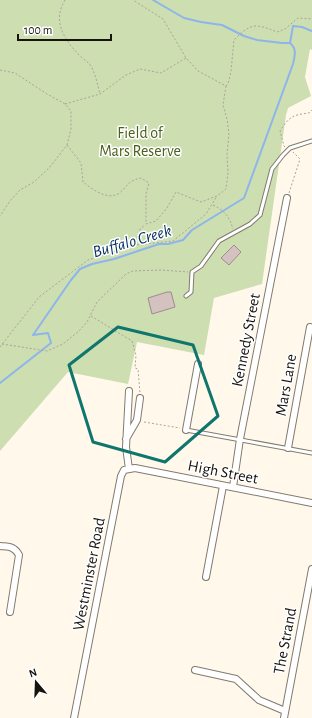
<svg xmlns="http://www.w3.org/2000/svg" width="312" height="718" font-family="'Alegreya Sans',sans-serif">
  <style>
    .green { fill: #cddeb0 }
    .lines { fill: none; stroke-linecap: round; stroke-linejoin: round }
    .stream { stroke: #8db5eb; stroke-width: 2 }
    .building { fill: #d3c2bf; stroke: #9d8d8b }
    .service-casing { stroke: #817b6f; stroke-width: 5 }
    .minor-casing { stroke: #817b6f; stroke-width: 8 }
    .path { stroke: #aaa49b; stroke-width: 1; stroke-dasharray: 2 2; stroke-linecap: butt }
    .service { stroke: #fff; stroke-width: 3 }
    .minor { stroke: #fff; stroke-width: 6 }
    .marked { fill: none; stroke: #0f766e; stroke-width: 3; stroke-linejoin: round }
    .labels { text-anchor: middle; dominant-baseline: central; stroke-width: 3; stroke-linejoin: round; paint-order: stroke }
    .park-label { font-size: 16px; fill: #4c601c; stroke: #fff }
    .street-label { font-size: 16px; fill: #171410; stroke: #fff }
    .water-label { font-size: 17px; font-style: italic; fill: #052e5d; stroke: #fff }
  </style>
  <rect width="100%" height="100%" fill="#fff8eb"/>
  <path class="green" d="M0 0H312V50L310 49 305 77 311 96 288 108 286 115 262 284 214 298 204 355 137 342 128 384 68 372 0 451Z"/>
  <g class="lines">
    <path class="stream" d="M153 0 184 18 201 22 222 25 244 36 257 40 282 43H290
      M290 43 293 26 302 27 312 31
      M0 383 51 343 48 333 33 335 71 280 80 269 92 264 114 259 159 244H168L183 240 192 230 244 198 293 64C295 55 297 49 290 43"/>
  </g>
  <path class="building" d="M234 245 241 252 229 265 221 258Z
    M167 292H171L175 307 152 314 148 298Z"/>
  <g class="lines">
    <defs>
      <path id="service" d="M186 296 191 292 192 272 201 266 219 241 250 224 260 215 272 169 283 155 290 148 312 141
        M186 430 312 453"/>
      <path id="minor" d="M186 430 198 364
        M126 439 137 420 140 398
        M288 448 310 327
        M129 469 126 447 129 391
        M233 487 240 439 287 198
        M0 546C9 547 14 546 19 555L10 612
        M206 577 223 486
        M195 670 236 679 259 700 285 711
        M74 718 121 476 124 470 135 468 312 503
        M284 718 312 569"/>
    </defs>
    <use href="#service" class="service-casing"/>
    <use href="#minor" class="minor-casing"/>
    <path class="path" d="M65 0C52 21 64 39 79 55 83 59 88 62 91 66 96 75 97 84 100 93
      M0 70 15 73 47 94 65 104 71 111V129L67 145 50 167 34 182 20 190 10 201 0 216
      M226 86 228 84 231 71 234 40C251 23 255 23 277 32L285 29 298 18 312 19
      M65 104 100 94 126 75 140 69 161 73 186 58
      M67 145 81 163 83 182C92 189 106 200 118 194 128 187 126 181 141 178L149 183 146 194V224L156 221 167 208 176 192 201 202 217 196 226 189 228 173 227 154 229 134 227 119 223 105 226 86 198 71 186 58 163 19 133 0
      M285 147 284 146 280 131C289 117 292 115 309 113L312 110
      M289 193 300 159 293 152
      M213 205C225 211 229 216 233 229
      M135 245V240L140 232V229L145 225
      M91 316 132 341 136 355 135 368 138 369 140 393
      M2 344 47 351 63 344 79 331 87 322 97 302 126 274 133 271 161 270 188 272
      M0 347 39 297 88 260 135 245 173 241 206 214 217 196
      M144 422 180 428"/>
    <use href="#service" class="service"/>
    <use href="#minor" class="minor"/>
  </g>
  <path class="marked" d="M118 327 193 345 218 416 165 462 93 442 69 365Z"/>
  <g class="labels">
    <g class="park-label">
      <text x="140" y="133">Field of<tspan x="140" dy="18">Mars Reserve</tspan></text>
    </g>
    <g class="street-label">
      <text transform="translate(246 340) rotate(-79)">Kennedy Street</text>
      <text transform="translate(286 385) rotate(-80)">Mars Lane</text>
      <text transform="translate(223 472) rotate(11)">High Street</text>
      <text transform="translate(89 574) rotate(-79)">Westminster Road</text>
      <text transform="translate(285 641) rotate(-79)">The Strand</text>
    </g>
    <g class="water-label">
      <text transform="translate(132 241) rotate(-16)">Buffalo Creek</text>
    </g>
  </g>
  <g transform="translate(36 682) rotate(341)" stroke="#ffffff" stroke-width="3" paint-order="stroke">
  <path d="M0-3L7 15L0 10L-7 15Z" fill="#171410"/>
  <text y="-6" font-size="11" font-weight="bold" text-anchor="middle" fill="#171410">N</text>
  </g>
  <path d="M18 34v6h93v-6" fill="none" stroke="#171410" stroke-width="2"/>
  <text x="24" y="34" font-size="12" fill="#171410" stroke="#ffffff" stroke-width="3" paint-order="stroke">100 m</text>
</svg>
